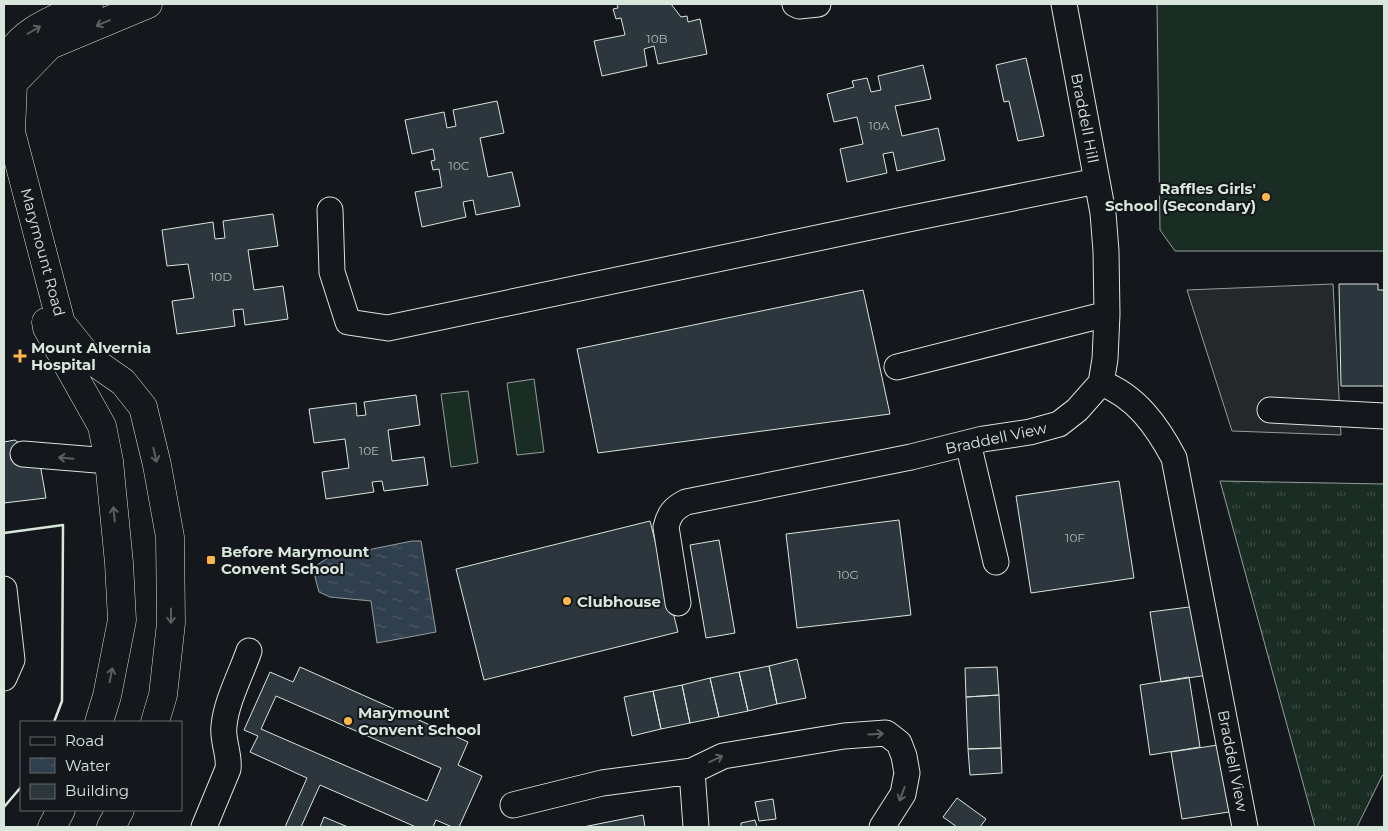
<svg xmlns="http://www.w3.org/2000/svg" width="1388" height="831" font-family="Montserrat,sans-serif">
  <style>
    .grass { fill: url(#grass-tufts); stroke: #939e99 }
    .pitch { fill: #1a2d24; stroke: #939e99 }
    .parking { fill: #24282b; stroke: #939e99 }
    .water { fill: url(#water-ripples); stroke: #939e99 }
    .building { fill: #2c363c; stroke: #d8e6dc; fill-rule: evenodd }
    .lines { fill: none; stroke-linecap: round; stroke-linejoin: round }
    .minor-casing { stroke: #d8e6dc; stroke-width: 27 }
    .major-casing { stroke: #d8e6dc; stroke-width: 29 }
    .minor { stroke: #14181c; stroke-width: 25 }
    .major { stroke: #14181c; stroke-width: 28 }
    .wall { stroke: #d8e6dc; stroke-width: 2.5 }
    .oneway { stroke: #59605f }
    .poi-dot { fill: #ffb74d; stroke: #14181c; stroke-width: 2 }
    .labels { text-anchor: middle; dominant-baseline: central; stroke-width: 4; stroke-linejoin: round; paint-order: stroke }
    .number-label { font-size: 12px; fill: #adbab4 }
    .street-label { font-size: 15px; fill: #d8e6dc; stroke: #14181c }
    .poi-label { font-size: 15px; font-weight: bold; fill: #d8e6dc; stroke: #14181c; text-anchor: start }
  </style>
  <defs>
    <pattern id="grass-tufts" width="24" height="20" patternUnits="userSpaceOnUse" patternTransform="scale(1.25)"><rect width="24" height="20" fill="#1a2d24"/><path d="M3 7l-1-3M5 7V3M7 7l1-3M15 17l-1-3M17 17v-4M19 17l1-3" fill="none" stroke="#3b4b43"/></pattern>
    <pattern id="water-ripples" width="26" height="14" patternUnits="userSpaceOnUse" patternTransform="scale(1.25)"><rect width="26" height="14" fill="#2f3f4d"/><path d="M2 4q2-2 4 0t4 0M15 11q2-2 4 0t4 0" fill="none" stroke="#4c5b66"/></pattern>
  </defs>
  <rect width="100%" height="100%" fill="#14181c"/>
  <path class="grass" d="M1220 481 1384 484V774L1382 776 1357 827H1315Z"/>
  <path class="pitch" d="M1157 4H1384V251H1175L1160 230Z
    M534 379 544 452 517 455 507 383Z
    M468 391 478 463 451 467 441 394Z"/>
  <path class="parking" d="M1333 284 1341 435 1232 431 1187 290Z"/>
  <path class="water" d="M412 541H421L436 632 377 643 371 601 330 597 319 592 315 577 317 565 328 558Z"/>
  <path class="building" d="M617 4H671L681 17 687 16 688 22 700 19 707 54 658 64 654 46 644 49 647 66 602 76 594 41 625 35 621 18 616 19 613 9 618 8Z
    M1026 58 1044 136 1018 141 1009 101 1004 102 996 65Z
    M923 65 931 99 895 106 902 136 938 128 945 160 897 171 893 152 883 154 887 173 847 182 840 149 863 144 857 117 834 122 827 94 854 87 852 81 867 78 871 92 881 90 878 76Z
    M497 101 504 133 480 138 488 177 512 172 520 206 476 215 473 200 463 202 466 217 422 227 415 192 442 187 439 169 433 170 431 161 435 160 433 149 412 154 405 120 444 112 447 128 456 126 453 110Z
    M273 214 278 246 248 250 254 290 283 286 288 319 245 325 243 309 233 310 235 326 177 334 172 301 194 298 188 264 167 266 162 230 213 222 215 239 225 238 223 221Z
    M1339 284H1378V290H1384V386H1341Z
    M863 290 890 414 598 453 577 349Z
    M416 395 420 425 388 430 392 461 424 457 428 485 384 491 382 481 372 482 374 492 326 499 322 472 349 468 345 439 314 443 309 409 356 403 357 416 366 415 364 402Z
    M15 440 39 458 46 498 4 503V442Z
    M1119 481 1134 578 1031 593 1016 496Z
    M899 520 911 615 797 628 786 534Z
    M650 521 678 632 484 680 456 569Z
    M719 540 735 633 706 638 690 545Z
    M1197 606 1208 675 1161 682 1150 612Z
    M797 659 806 698 777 704 769 666Z
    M769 666 777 704 748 711 739 672Z
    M300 667 468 742 458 765 482 776 459 827H452L436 820 433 827H416L320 785 301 827H285L307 778 250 752 258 736 244 730 270 672 293 682ZM276 696 441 768 427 801 261 729Z
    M997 667 999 695 966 697 965 668Z
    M739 672 748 711 719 717 710 678Z
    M1189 677 1200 747 1150 755 1140 685Z
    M710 678 719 717 690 723 682 685Z
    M682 685 690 723 661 729 653 691Z
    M653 691 661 729 632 736 624 697Z
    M999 695 1001 748 968 749 966 697Z
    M1218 745 1229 812 1182 819 1171 752Z
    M1001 748 1002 773 970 775 968 749Z
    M957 798 986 819 980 827H957L943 817Z
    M773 799 776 819 759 821 755 802Z
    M643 815 645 827H583Z
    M324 817 348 827H320Z
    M755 820 757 827H741V823Z"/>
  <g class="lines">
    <defs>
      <path id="minor" d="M795 4 799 6 818 4
        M330 210 332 272 348 322 388 328 913 218 1097 181
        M897 367 1107 314
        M1101 383C1136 396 1157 426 1174 458L1245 827
        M1270 410 1384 416
        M968 443 996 562
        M23 454 109 461
        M4 589 12 660 4 678
        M678 603 666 527C669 514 674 508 686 502L911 457 983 439 1030 432 1059 424 1077 410 1101 383 1105 359 1107 314 1106 251 1103 213 1064 4
        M513 805 602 783 692 771
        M204 827 228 769C230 754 222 741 224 726 226 702 241 674 249 651
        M696 827 692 771 723 756 844 736 886 733 899 743 904 756 907 773 903 794 882 827"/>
      <path id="major" d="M148 4 50 45 13 83 11 132 61 323 90 359 123 382 143 407 157 465 170 537 171 623 163 695 155 722
        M4 66C17 30 57 18 89 4
        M46 322 47 328 102 426 109 461 119 563 122 620 107 696 99 722
        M52 827 61 810
        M111 827 120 810"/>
    </defs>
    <use href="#minor" class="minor-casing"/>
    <use href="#major" class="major-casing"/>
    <use href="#minor" class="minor"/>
    <use href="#major" class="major"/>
    <path class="wall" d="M4 533 63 525 62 701 54 722
      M4 807 21 787"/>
  </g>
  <defs><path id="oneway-shaft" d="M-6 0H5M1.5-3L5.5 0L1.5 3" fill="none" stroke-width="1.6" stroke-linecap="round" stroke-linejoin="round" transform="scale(1.25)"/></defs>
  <g class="oneway">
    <use href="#oneway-shaft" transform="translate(103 23) rotate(157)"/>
    <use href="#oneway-shaft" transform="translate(34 30) rotate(-30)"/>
    <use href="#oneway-shaft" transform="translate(155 455) rotate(77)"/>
    <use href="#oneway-shaft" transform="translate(66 458) rotate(-175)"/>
    <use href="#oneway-shaft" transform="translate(114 514) rotate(-96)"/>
    <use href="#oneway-shaft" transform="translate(171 616) rotate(90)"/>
    <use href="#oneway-shaft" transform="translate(111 675) rotate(-79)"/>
    <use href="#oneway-shaft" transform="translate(876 734) rotate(-3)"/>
    <use href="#oneway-shaft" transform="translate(716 759) rotate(-25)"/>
    <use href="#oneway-shaft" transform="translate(902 794) rotate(111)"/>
  </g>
  <g class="poi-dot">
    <circle cx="1266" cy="197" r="5"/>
    <path d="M17.5 348.5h5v5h5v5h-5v5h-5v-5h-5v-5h5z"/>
    <rect x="206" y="555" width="10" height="10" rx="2.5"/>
    <circle cx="567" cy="601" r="5"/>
    <circle cx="348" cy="721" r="5"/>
  </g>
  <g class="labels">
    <g class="number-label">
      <text x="657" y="38">10B</text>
      <text x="879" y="125">10A</text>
      <text x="459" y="165">10C</text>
      <text x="221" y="276">10D</text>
      <text x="369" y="450">10E</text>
      <text x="1075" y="537">10F</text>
      <text x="848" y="574">10G</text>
    </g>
    <g class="street-label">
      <text transform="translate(1085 118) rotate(79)">Braddell Hill</text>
      <text transform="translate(43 252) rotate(75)">Marymount Road</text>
      <text transform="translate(996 438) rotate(-12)">Braddell View</text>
      <text transform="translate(1233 761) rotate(79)">Braddell View</text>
    </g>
    <g class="poi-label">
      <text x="1256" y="188" text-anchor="end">Raffles Girls'<tspan x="1256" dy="17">School (Secondary)</tspan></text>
      <text x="31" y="347">Mount Alvernia<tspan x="31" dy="17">Hospital</tspan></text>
      <text x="221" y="551">Before Marymount<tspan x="221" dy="17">Convent School</tspan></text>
      <text x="577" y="601">Clubhouse</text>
      <text x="358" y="712">Marymount<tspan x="358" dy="17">Convent School</tspan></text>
    </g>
  </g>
  <rect width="1388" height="831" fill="none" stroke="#d8e6dc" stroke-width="10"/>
  <rect x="20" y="721" width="162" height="90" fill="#14181c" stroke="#626a69"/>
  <rect x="30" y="737" width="25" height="8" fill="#14181c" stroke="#626a69"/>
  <text x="65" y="746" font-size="15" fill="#d8e6dc">Road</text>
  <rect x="30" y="758" width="25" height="15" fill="url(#water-ripples)" stroke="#626a69"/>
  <text x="65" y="771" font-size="15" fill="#d8e6dc">Water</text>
  <rect x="30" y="784" width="25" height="15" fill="#2c363c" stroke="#626a69"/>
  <text x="65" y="796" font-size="15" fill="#d8e6dc">Building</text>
</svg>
